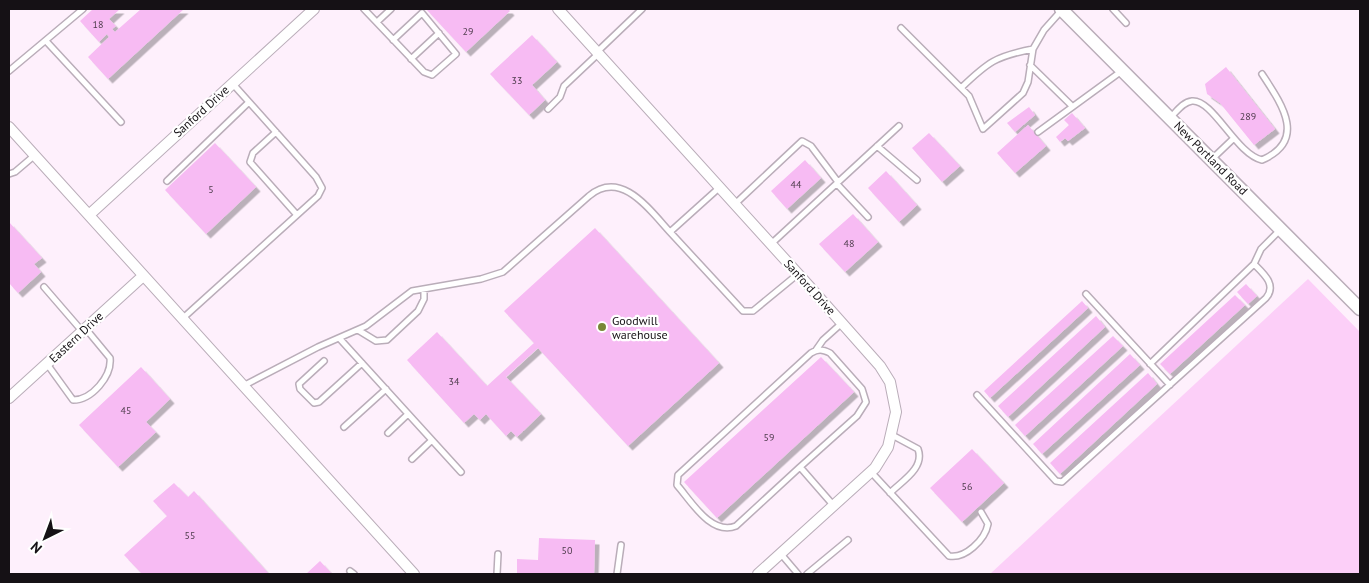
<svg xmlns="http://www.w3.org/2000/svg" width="1369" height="583" font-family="'PT Sans',sans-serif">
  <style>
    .green { fill: #fccff8 }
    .building { fill: #f7bbf3; filter: url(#shadow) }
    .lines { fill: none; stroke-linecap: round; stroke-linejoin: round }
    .service-casing { stroke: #baadb9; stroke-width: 8 }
    .minor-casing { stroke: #baadb9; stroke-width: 12 }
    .tertiary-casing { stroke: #baadb9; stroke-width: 15 }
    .service { stroke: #fff; stroke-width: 5 }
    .minor { stroke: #fff; stroke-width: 10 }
    .tertiary { stroke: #fff; stroke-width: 12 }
    .poi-dot { fill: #788736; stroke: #fff; stroke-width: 2 }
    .labels { text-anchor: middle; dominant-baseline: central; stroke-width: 4.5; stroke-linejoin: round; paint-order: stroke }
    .number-label { font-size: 10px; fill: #4e3c4c }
    .street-label { font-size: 12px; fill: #151115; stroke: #fff }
    .poi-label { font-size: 12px; fill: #151115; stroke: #fff; text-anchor: start }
  </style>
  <defs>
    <filter id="shadow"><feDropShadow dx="4.5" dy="4.5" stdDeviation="0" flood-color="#0004"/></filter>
  </defs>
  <rect width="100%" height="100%" fill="#fef0fc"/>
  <path class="green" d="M1308 279 1360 332V574H990Z"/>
  <path class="building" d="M93 9H120L109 19 116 26 112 29 115 32 141 9H184L108 79 88 57 109 37 107 34 99 42 80 21Z
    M426 9H508L510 11 466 52Z
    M532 35 557 62 532 85 545 100 529 115 490 74Z
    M1226 67 1275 129 1254 145 1220 103 1207 94 1205 84Z
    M1029 107 1035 115 1015 132 1007 123Z
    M1072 113 1085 128 1068 141 1065 138 1060 142 1056 137 1069 125 1064 120Z
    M1028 125 1046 146 1015 173 997 153Z
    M929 133 960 166 942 182 912 148Z
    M215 143 256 187 206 234 165 190Z
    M805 160 821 178 787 209 771 191Z
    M886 171 917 205 899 222 868 188Z
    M853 214 878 242 845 272 819 244Z
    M9 222 42 258 34 264 41 272 18 293 9 283Z
    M595 228 719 363 628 446 538 348 506 377 541 414 517 437 511 431 506 436 486 414 480 420 474 414 464 423 407 360 437 332 487 386 534 343 504 311Z
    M1246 284 1257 296 1248 304 1237 292Z
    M1235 295 1245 305 1170 374 1160 364Z
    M1082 301 1088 308 990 398 984 391Z
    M1096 316 1105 327 1008 417 998 406Z
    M1113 336 1123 346 1025 436 1015 425Z
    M1130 354 1140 365 1042 454 1033 444Z
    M821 357 854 392 717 518 684 482Z
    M141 367 170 399 146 422 156 432 118 467 79 425Z
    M1148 373 1157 384 1060 474 1050 463Z
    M972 449 1004 483 962 522 930 488Z
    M174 483 188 497 194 491 269 574H142L124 555 167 516 153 501Z
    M539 538 595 540 594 574H517V559L538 560Z
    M320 561 332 574H306Z"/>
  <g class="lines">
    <defs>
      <path id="service" d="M364 9 424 72 432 75 456 54 422 13 393 40
        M1113 9 1126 23
        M377 22 391 9
        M901 28 969 96 983 129 1023 93 1028 82 1033 49 1044 30 1061 11
        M46 41 121 122
        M597 52 642 9
        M411 59 439 33
        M1030 65 1072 106
        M9 71 83 9
        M961 88C988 62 996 56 1033 49
        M548 109 560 97 564 86 598 54
        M1171 117C1177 111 1183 102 1192 101 1213 99 1236 154 1262 160 1308 140 1281 103 1262 74
        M276 132 253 153 250 162 297 215
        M1038 132 1123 70
        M877 146 917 180
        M1212 159 1233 139
        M9 174 15 172 35 155
        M167 181 249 102
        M837 184 868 217
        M720 187 670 232 743 311H753L798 274
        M735 204 802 141 811 146 838 182
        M771 244 899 126
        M44 287 82 331
        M1086 294 1170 385
        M182 319 318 196 322 188 316 177 232 83
        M358 330 376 341 387 340 418 311 424 299V290
        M340 339 461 472
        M816 350 823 340 842 323
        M324 361 299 384 300 389 314 403 319 402 362 363
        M47 364 73 400C92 400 112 376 110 358L86 329
        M1150 364 1254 264 1261 249 1281 229
        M243 386 318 347 366 326 412 291 481 279 503 272 589 196C621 169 649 209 670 232
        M977 395 1056 481 1062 482 1266 298C1277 285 1264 274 1254 264
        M344 427 386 389
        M388 433 408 414
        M412 459 432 440
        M800 467 857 416 866 402 862 389 830 353C822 349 818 349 811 353L678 475 677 485C691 501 711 536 736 526L800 467 834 506
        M871 472 949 556C965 559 985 540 988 524L981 512
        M890 493C902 481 925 468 918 449L892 435
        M781 554 798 574
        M350 571 354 574
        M497 574 498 554
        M617 574 621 545
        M807 574 848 540"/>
      <path id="minor" d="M558 9 809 286 880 366 890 382 896 412 888 447 875 468 758 574
        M9 127 414 574
        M89 215 314 9
        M9 398 143 276"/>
      <path id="tertiary" d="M1061 9 1360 309"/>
    </defs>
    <use href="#service" class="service-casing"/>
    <use href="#minor" class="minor-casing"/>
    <use href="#tertiary" class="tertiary-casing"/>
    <use href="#service" class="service"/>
    <use href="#minor" class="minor"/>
    <use href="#tertiary" class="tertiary"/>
  </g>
  <circle class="poi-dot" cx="602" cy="327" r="5"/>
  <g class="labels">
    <g class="number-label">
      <text x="98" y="24">18</text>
      <text x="468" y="31">29</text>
      <text x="517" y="80">33</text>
      <text x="1248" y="116">289</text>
      <text x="796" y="184">44</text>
      <text x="211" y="189">5</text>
      <text x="849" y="243">48</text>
      <text x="454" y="381">34</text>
      <text x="126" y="410">45</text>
      <text x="769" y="437">59</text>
      <text x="967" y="486">56</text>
      <text x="190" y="535">55</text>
      <text x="567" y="550">50</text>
    </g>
    <g class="street-label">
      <text transform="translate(201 111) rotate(-42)">Sanford Drive</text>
      <text transform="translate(1211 158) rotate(45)">New Portland Road</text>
      <text transform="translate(810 287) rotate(48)">Sanford Drive</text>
      <text transform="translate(76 337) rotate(-43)">Eastern Drive</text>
    </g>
    <g class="poi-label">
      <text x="612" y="320">Goodwill<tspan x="612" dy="14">warehouse</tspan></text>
    </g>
  </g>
  <rect width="1369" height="583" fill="none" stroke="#151115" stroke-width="20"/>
  <g transform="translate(45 538) rotate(222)" stroke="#ffffff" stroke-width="4" paint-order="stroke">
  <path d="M0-4L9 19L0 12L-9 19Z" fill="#151115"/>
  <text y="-8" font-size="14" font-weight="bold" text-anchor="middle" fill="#151115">N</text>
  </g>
</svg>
